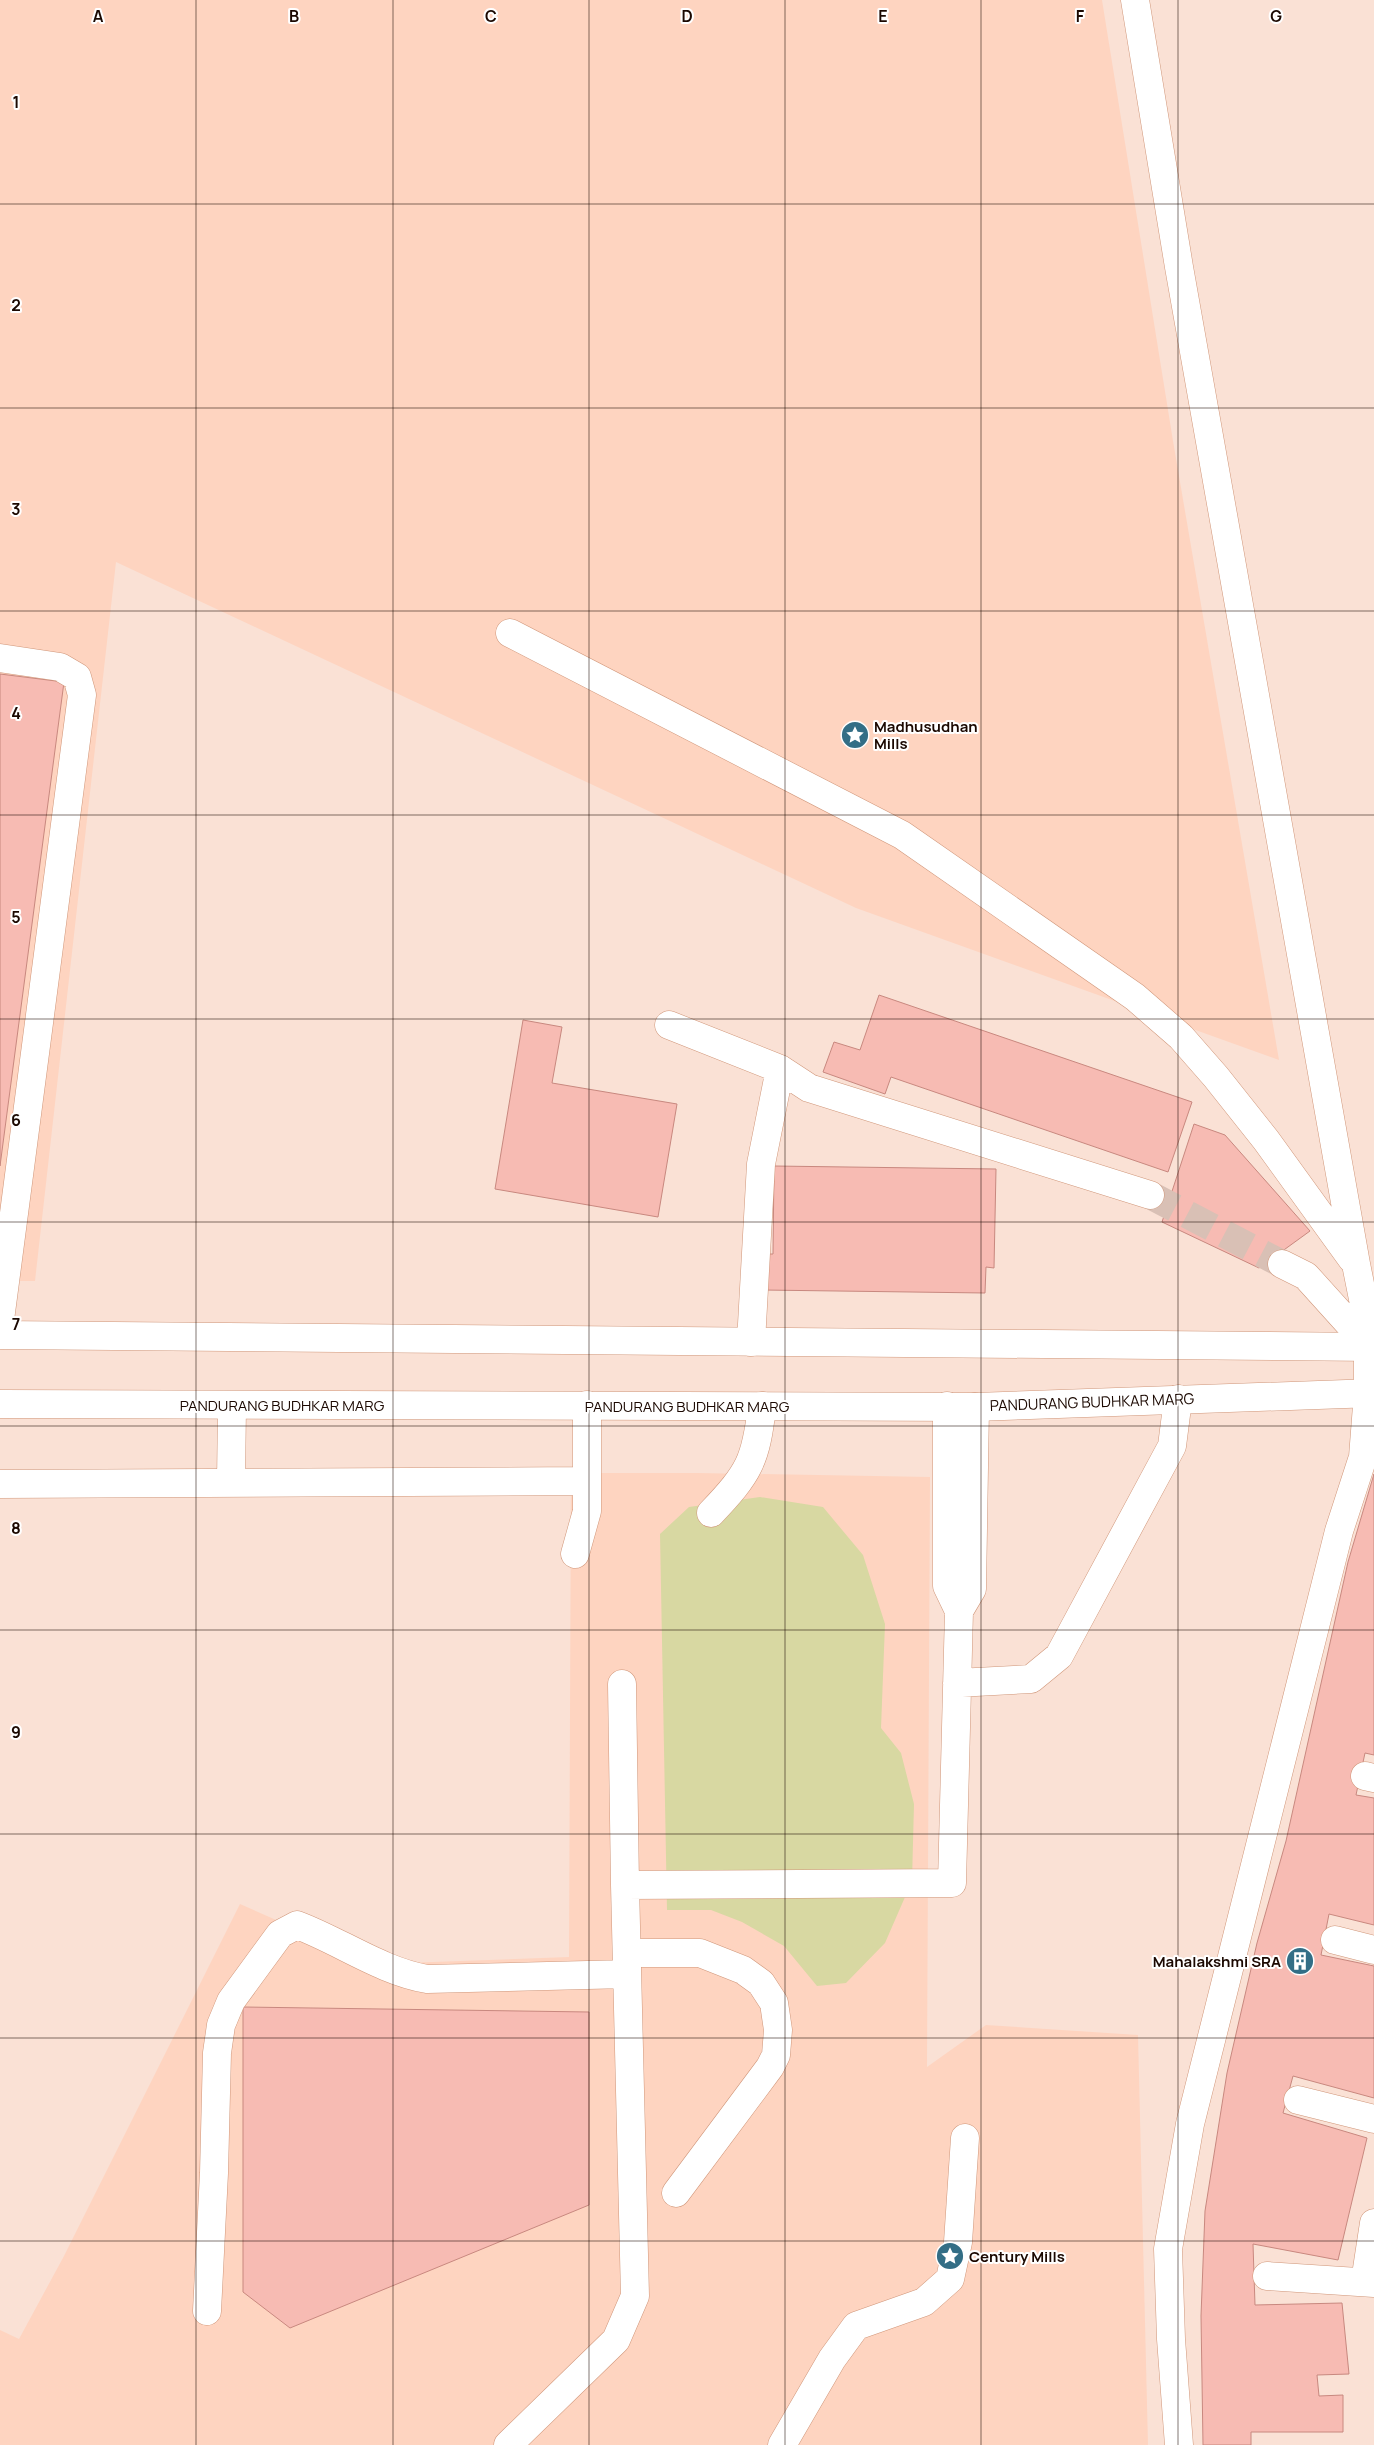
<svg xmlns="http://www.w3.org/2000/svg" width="1374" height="2445" font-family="Manrope,sans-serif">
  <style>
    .built { fill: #fed4c0 }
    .green { fill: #d8d8a2 }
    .building { fill: #f7bbb3; stroke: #c8887f }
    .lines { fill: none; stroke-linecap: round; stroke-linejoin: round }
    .minor-tunnel { stroke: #d9c0b5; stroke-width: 28; stroke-dasharray: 28 14; stroke-linecap: butt }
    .minor-casing { stroke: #d09679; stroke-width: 29 }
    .major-casing { stroke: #d09679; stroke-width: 29 }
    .minor { stroke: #fff; stroke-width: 28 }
    .major { stroke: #fff; stroke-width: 28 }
    .grid { fill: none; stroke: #1b0801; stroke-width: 1; stroke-opacity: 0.55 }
    .labels { text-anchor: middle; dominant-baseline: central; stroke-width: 4; stroke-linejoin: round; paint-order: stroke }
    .poi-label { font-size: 15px; font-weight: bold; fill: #1b0801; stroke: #fff; text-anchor: start }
    .street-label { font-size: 15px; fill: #1b0801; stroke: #fff }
    .grid-label { font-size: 16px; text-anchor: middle; font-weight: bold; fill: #1b0801; stroke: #fff; stroke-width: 4; stroke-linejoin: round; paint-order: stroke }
  </style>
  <rect width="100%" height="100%" fill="#fae1d5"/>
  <path class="built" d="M0 0H1102L1173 441 1279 1060 856 908 116 562 35 1281H0Z
    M571 1473H698L930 1477 927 2067 986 2025 1138 2035 1148 2445H0V2330L19 2339 64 2256 240 1904 376 1964 569 1957Z"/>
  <path class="green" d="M760 1497 823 1507 863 1555 885 1624 881 1728 901 1753 914 1804 912 1881 885 1943 846 1983 817 1986 784 1946 742 1922 711 1910H667L660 1534 689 1507Z"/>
  <path class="building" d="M0 674 64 682 0 1166Z
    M879 995 1192 1102 1168 1172 891 1077 885 1094 823 1072 834 1042 860 1050Z
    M523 1020 562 1027 552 1083 677 1104 658 1217 495 1189Z
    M1194 1124 1225 1135 1310 1231 1259 1268 1162 1222Z
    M774 1166 996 1169 994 1268 986 1267 985 1293 763 1290 764 1254H773Z
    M1374 1474V1755L1365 1753 1356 1795 1374 1798V1925L1329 1914 1321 1955 1374 1966V2098L1293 2076 1283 2113 1367 2138 1338 2260 1253 2244 1255 2305 1342 2303 1349 2374 1317 2375 1319 2396 1343 2395V2432H1251V2445H1203L1201 2316 1205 2211 1227 2073 1257 1943 1286 1841 1348 1562Z
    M243 2007 589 2012V2205L290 2328 243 2292Z"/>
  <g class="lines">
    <path class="minor-tunnel" d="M1150 1195 1282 1264"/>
    <defs>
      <path id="minor" d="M1135 0 1179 267 1356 1264 1368 1324V1393L1363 1457 1339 1531 1190 2124 1168 2249 1171 2339 1179 2445
        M510 633 902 835 1135 997 1181 1037 1216 1077 1266 1140 1352 1259
        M0 658 60 667 77 677 82 695 0 1320
        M669 1025 780 1069 809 1088 1150 1195
        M1282 1264 1306 1276 1370 1347
        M751 1342 761 1164 780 1069
        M947 1406V1586L959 1611 972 1589 975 1407
        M231 1482 232 1406
        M0 1484 587 1481
        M711 1513C749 1473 756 1461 762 1406
        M575 1554 587 1511V1405
        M957 1683 1031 1679 1059 1656 1172 1446 1178 1399
        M1365 1776 1374 1778
        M625 1885 952 1883 959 1611
        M1335 1940 1374 1950
        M627 1953H700L743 1970 761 1983 774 2003 778 2030 776 2055 770 2067 676 2193
        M1298 2100 1374 2119
        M1267 2276 1374 2283
        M1365 2282 1374 2223
        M207 2311 214 2173 217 2053 221 2025 231 2001 280 1934 297 1925C340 1941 381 1971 427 1979L627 1974
        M508 2445 616 2340 635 2296 625 1885 622 1684
        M782 2445 832 2359 856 2326 924 2302 950 2279 958 2242 965 2138"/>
      <path id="major" d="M0 1335 1374 1347
        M0 1404 975 1407 1374 1393"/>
    </defs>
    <use href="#minor" class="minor-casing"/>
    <use href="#major" class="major-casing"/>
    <use href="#minor" class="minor"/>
    <use href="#major" class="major"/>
  </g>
  <path class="grid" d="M196 0V2445M393 0V2445M589 0V2445M785 0V2445M981 0V2445M1178 0V2445M0 204H1374M0 408H1374M0 611H1374M0 815H1374M0 1019H1374M0 1222H1374M0 1426H1374M0 1630H1374M0 1834H1374M0 2038H1374M0 2241H1374"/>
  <defs>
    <symbol id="sight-disc" viewBox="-11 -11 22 22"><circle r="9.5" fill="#336e86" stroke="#fff"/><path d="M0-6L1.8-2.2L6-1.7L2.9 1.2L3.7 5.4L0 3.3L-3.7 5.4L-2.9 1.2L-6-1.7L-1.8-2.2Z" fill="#fff"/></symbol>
    <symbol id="building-disc" viewBox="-11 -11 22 22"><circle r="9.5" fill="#336e86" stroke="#fff"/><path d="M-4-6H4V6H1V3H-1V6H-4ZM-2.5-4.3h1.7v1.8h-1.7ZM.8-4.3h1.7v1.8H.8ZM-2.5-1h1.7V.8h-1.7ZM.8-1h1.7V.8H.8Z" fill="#fff"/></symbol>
  </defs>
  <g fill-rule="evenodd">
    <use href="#sight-disc" x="839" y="719" width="32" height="32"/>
    <use href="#building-disc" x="1284" y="1945" width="32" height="32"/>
    <use href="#sight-disc" x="934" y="2240" width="32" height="32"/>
  </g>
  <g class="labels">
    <g class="poi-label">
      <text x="874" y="726">Madhusudhan<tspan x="874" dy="17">Mills</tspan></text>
      <text x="1281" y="1961" text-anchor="end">Mahalakshmi SRA</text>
      <text x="969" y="2256">Century Mills</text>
    </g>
    <g class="street-label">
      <text transform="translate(1092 1402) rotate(-2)">PANDURANG BUDHKAR MARG</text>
      <text x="282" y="1405">PANDURANG BUDHKAR MARG</text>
      <text x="687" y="1406">PANDURANG BUDHKAR MARG</text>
    </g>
  </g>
  <g class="grid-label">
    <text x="98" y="22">A</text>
    <text x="294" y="22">B</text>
    <text x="491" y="22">C</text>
    <text x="687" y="22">D</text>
    <text x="883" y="22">E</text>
    <text x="1080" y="22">F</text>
    <text x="1276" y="22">G</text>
    <text x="16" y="108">1</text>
    <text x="16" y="311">2</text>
    <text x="16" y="515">3</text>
    <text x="16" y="719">4</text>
    <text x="16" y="923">5</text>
    <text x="16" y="1126">6</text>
    <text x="16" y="1330">7</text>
    <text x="16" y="1534">8</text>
    <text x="16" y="1738">9</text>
  </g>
</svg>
